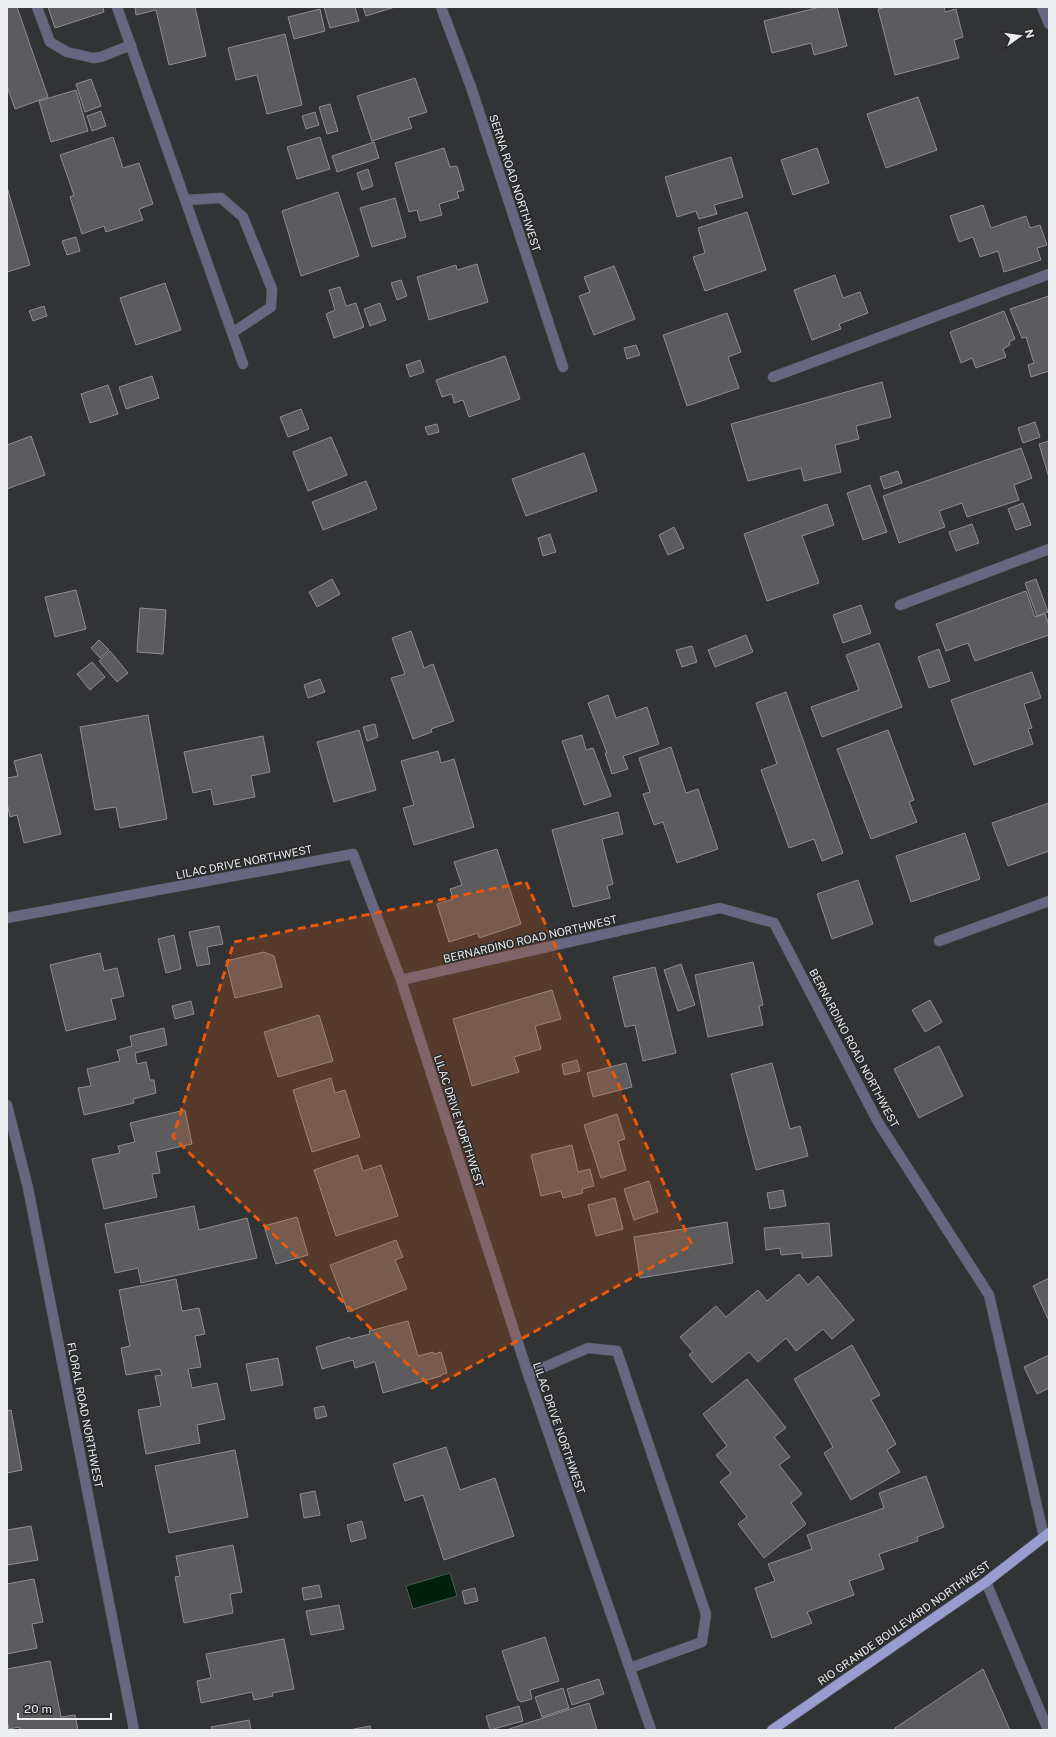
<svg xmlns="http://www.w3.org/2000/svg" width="1056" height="1737" font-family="'Public Sans',sans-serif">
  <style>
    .water { fill: #001f0d; stroke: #475d50 }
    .building { fill: #5c5c5f; stroke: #8d8e91 }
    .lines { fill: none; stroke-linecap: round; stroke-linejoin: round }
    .minor-casing { stroke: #505153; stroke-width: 11 }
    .major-casing { stroke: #505153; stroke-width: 11 }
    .minor { stroke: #666882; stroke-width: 10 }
    .major { stroke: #989cd1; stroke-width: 10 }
    .marked { fill: #e8590c; fill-opacity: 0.2; stroke: #e8590c; stroke-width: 3; stroke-dasharray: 8 5; stroke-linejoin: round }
    .labels { text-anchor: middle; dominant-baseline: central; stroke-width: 3; stroke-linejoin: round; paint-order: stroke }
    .street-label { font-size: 11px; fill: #ecedee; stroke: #28292b }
  </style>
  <rect width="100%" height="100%" fill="#323335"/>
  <path class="water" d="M450 1573 457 1596 413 1609 406 1586Z"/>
  <path class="building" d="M7 7H17L48 97 15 109 7 86Z
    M48 7H103L104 12 55 28Z
    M135 7H195L206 56 169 65 156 10 136 15Z
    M324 7H355L359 21 330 28Z
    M363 7H395L366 16Z
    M820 7H837L847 46 814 55 811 43 772 53 764 21Z
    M886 7H944L945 12 956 9 963 37 954 40 959 58 895 75 878 9Z
    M320 9 325 31 294 39 288 17Z
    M285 34 302 105 267 114 257 75 236 80 228 48Z
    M415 78 427 112 408 118 412 128 372 141 357 96Z
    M91 79 101 106 85 112 76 84Z
    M76 90 88 131 51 142 39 101Z
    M918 97 937 150 886 168 867 114Z
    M330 104 338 131 327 134 319 107Z
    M101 111 106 126 92 131 87 116Z
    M315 112 319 125 306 129 302 116Z
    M113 137 123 168 139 163 153 204 139 209 143 220 106 232 104 226 82 234 70 197 74 195 60 155Z
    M320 137 330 169 297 179 287 147Z
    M374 142 379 158 337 172 332 156Z
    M444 148 450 167 457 166 464 190 457 192 459 198 439 204 442 215 420 221 417 210 409 212 395 163Z
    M817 148 829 183 793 195 781 160Z
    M731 157 743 197 714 205 717 214 699 219 696 211 677 217 665 177Z
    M368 169 373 186 362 190 357 173Z
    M7 187 30 265 7 272Z
    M338 192 359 256 301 276 282 211Z
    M395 198 406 237 372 247 360 208Z
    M983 205 991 228 1026 216 1030 228 1040 225 1047 245 1037 248 1041 260 1004 272 998 251 980 257 973 237 959 242 950 216Z
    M747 212 766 270 705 291 693 257 705 253 698 228Z
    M76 237 80 251 67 255 62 241Z
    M477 264 488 302 429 320 417 277 456 265 457 270Z
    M614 266 635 319 594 335 579 296 590 292 584 277Z
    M835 275 843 298 860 292 868 313 839 324 841 329 812 340 794 290Z
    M401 280 407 296 397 300 391 283Z
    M165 283 181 330 136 345 120 298Z
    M340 287 346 306 356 303 364 327 334 338 326 314 335 310 329 290Z
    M1049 296V371L1031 377 1028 365 1034 363 1026 337 1022 338 1010 309Z
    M380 303 386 320 370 326 364 309Z
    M44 306 47 316 33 321 29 311Z
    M1004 311 1015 339 1009 342 1010 345 1003 349 1006 357 976 368 972 358 961 363 950 332Z
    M727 313 741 352 728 357 739 388 687 406 663 335Z
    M636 345 640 355 627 359 624 348Z
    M505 356 520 399 469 417 463 400 454 403 452 394 442 397 436 380Z
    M420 360 424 372 410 377 406 365Z
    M152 376 159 398 126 409 119 387Z
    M882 382 891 417 856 426 859 439 835 445 841 472 804 481 801 468 748 481 731 424Z
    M108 385 118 414 90 423 81 394Z
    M301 409 309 429 288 437 280 417Z
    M1035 422 1040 437 1023 443 1018 428Z
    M437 424 439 432 428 435 425 427Z
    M31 436 45 475 7 489V445Z
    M331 437 347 475 308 491 293 452Z
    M1049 441V478L1039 444Z
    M1021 448 1032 478 1014 485 1019 500 967 517 962 503 939 511 945 527 899 543 883 496Z
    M584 453 597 491 526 516 512 479Z
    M898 471 902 483 884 489 880 477Z
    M366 481 377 509 323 530 312 502Z
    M870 485 887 532 863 540 847 493Z
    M1023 503 1031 525 1016 530 1008 509Z
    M827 504 834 525 802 536 819 583 767 601 744 534Z
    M972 524 979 543 956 551 949 532Z
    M674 527 684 548 668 555 659 535Z
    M550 534 556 552 543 556 538 538Z
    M332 579 340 594 317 607 309 592Z
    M1036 579 1048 612 1037 616 1025 583Z
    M76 590 86 629 55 637 45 597Z
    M1026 591 1035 617 1045 614 1049 625V635L975 661 968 643 946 651 936 624Z
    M861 605 871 633 843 643 833 615Z
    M140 608 166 610 163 654 137 652Z
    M411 631 424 668 433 664 454 721 431 729 432 732 413 739 391 678 405 674 392 638Z
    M746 635 753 652 715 667 708 650Z
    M99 640 109 650 100 658 91 648Z
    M879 643 902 707 822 737 811 707 859 690 846 655Z
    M692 646 697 662 682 667 676 650Z
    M939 649 950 681 929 688 918 657Z
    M110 651 128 673 117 682 99 661Z
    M92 662 105 677 90 690 77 674Z
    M1032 672 1041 698 1024 704 1032 728 1028 729 1033 744 974 765 951 700Z
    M320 679 325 692 308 698 304 685Z
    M786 692 843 853 822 861 814 839 789 848 761 770 777 764 756 703Z
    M608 695 616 718 647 707 659 744 623 756 628 769 612 774 605 753H607L588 703Z
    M148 715 167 819 120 828 116 807 95 810 80 727Z
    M375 724 378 737 367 741 363 727Z
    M359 730 376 790 334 802 317 742Z
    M888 730 914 800 909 802 917 822 871 839 837 749Z
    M582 735 586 750 593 748 611 796 584 805 562 741Z
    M263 736 270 772 251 776 255 797 214 805 211 789 193 793 184 752Z
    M671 747 686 793 698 789 718 849 677 863 663 822 654 825 643 794 650 792 639 758Z
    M438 751 441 763 454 759 474 827 414 845 403 808 414 805 401 761Z
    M41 754 61 834 24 843 17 815 10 817 7 803V778L18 776 14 761Z
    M1049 803V851L1008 866 992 823Z
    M618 812 623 834 602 839 613 884 607 886 610 898 573 907 552 830Z
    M965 833 980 879 911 902 896 856Z
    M497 849 521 924 479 938 478 933 449 942 437 904 453 899 450 889 462 885 454 862Z
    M858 880 873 924 832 939 817 894Z
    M219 926 223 944 207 947 210 964 197 966 189 932Z
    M174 935 181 969 166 973 158 939Z
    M264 952 274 956 282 987 235 998 226 961Z
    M100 953 104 971 117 968 124 996 111 999 116 1019 66 1031 50 965Z
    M753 962 763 1005 759 1006 763 1025 708 1037 695 975Z
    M681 964 695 1005 678 1011 664 970Z
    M655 967 676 1053 643 1061 635 1025 625 1027 613 977Z
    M552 990 561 1019 535 1026 541 1049 514 1057 519 1072 472 1086 453 1019Z
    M930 1000 942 1022 925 1032 912 1010Z
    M191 1001 194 1014 175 1019 172 1006Z
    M319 1015 333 1061 278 1077 264 1032Z
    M164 1028 167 1045 135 1053 137 1064 146 1062 150 1080H154L156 1093 133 1099 134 1103 84 1115 78 1088 91 1086 87 1069 120 1061 117 1050 132 1046 130 1036Z
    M939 1046 963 1096 919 1118 894 1069Z
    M577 1060 580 1071 564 1075 562 1064Z
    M626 1063 632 1087 593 1097 587 1073Z
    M772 1063 790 1129 800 1126 808 1156 756 1170 731 1074Z
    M331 1078 335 1093 345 1090 360 1137 312 1152 293 1090Z
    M185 1110 192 1144 156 1152 160 1173 152 1174 157 1197 104 1209 92 1159 120 1153 118 1146 135 1142 130 1123Z
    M617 1114 625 1139 618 1141 626 1170 601 1178 584 1125Z
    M572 1145 578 1172 590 1169 594 1186 582 1189 583 1193 563 1198 561 1191 541 1196 531 1155Z
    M358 1155 363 1171 381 1165 398 1216 336 1236 314 1170Z
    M649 1181 658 1212 634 1220 624 1189Z
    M783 1190 786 1206 770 1209 767 1193Z
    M615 1198 623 1229 596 1236 588 1205Z
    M194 1206 199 1230 247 1218 257 1258 141 1283 138 1268 115 1273 105 1224Z
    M297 1217 308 1255 276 1264 264 1226Z
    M727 1222 733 1263 640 1278 634 1237Z
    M829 1223 832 1256 802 1258V1253L781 1255 780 1248 766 1250 764 1228Z
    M396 1240 403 1257 395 1260 407 1289 348 1312 330 1265Z
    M799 1274 808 1285 818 1276 854 1320 832 1339 823 1329 796 1351 786 1338 758 1362 749 1352 712 1383 689 1355 693 1352 680 1337 716 1306 726 1317 758 1290 767 1301Z
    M1049 1278V1321L1033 1286Z
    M176 1279 182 1311 199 1308 205 1334 195 1336 201 1367 188 1369 192 1388 217 1383 225 1419 197 1425 200 1443 146 1454 138 1410 161 1406 155 1376 162 1375 160 1369 126 1375 121 1348 130 1346 119 1290Z
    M408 1321 418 1356 433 1352 434 1354 441 1352 447 1373 441 1375V1376L383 1393 375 1362 355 1368 353 1360 322 1369 316 1347 350 1337V1339L370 1334 369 1331Z
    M852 1345 880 1395 871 1400 896 1444 887 1450 900 1472 851 1500 824 1453 833 1447 794 1379Z
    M1049 1355V1388L1037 1394 1024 1367Z
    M278 1358 283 1385 251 1391 246 1364Z
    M747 1379 786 1428 774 1437 790 1457 779 1465 802 1494 791 1503 806 1524 764 1558 738 1524 747 1517 720 1482 731 1473 716 1455 727 1446 703 1414Z
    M324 1406 327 1416 316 1419 314 1408Z
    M11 1410 22 1470 7 1473V1411Z
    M446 1447 460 1490 495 1478 514 1536 444 1560 423 1495 405 1501 393 1464Z
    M235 1450 248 1517 169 1533 155 1466Z
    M926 1476 944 1527 917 1537 918 1541 879 1554 884 1569 849 1581 854 1595 807 1612 812 1623 772 1638 755 1588 775 1581 768 1564 812 1549 807 1535 884 1508 879 1493Z
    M315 1491 320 1515 304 1518 300 1494Z
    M362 1521 366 1538 351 1542 347 1525Z
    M31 1526 38 1560 7 1565V1530Z
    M233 1545 242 1592 230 1594 233 1613 184 1623 175 1577 180 1576 176 1556Z
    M34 1579 43 1622 32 1624 37 1648 7 1654V1584Z
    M319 1585 322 1597 304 1600 302 1588Z
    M475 1588 478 1601 465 1604 462 1591Z
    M339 1605 344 1629 311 1635 306 1611Z
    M545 1637 559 1681 530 1690 532 1699 521 1702 518 1700 502 1651Z
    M284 1639 294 1689 272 1693 273 1696 254 1700 252 1692 201 1703 197 1681 211 1678 206 1654Z
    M50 1661 61 1717 75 1715 78 1730H20L19 1727 9 1729 7 1720V1669Z
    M983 1669 1010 1730H895V1728Z
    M599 1679 604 1694 572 1705 567 1689Z
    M563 1688 569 1708 542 1717 535 1697Z
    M589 1703 597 1730H506Z
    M519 1706 523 1721 490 1730 486 1716Z
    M249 1720 251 1730H212L211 1727Z
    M370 1726 371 1730H349Z"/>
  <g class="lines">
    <defs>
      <path id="minor" d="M37 7 50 42 67 52 93 58 101 57 131 45
        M117 7 243 364
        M441 7 471 87 563 367
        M1042 7 1049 24
        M186 200 221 198 243 217 272 289 271 307 232 333
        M773 377 1049 274
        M900 605 1049 549
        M7 918 353 854 401 980 528 1374 651 1730
        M939 941 1049 901
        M401 980 720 908 774 923 878 1122 989 1295 1044 1537
        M7 1105 28 1188 134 1730
        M528 1374 588 1348 617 1351 706 1614 702 1642 630 1668
        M986 1582 1048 1730"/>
      <path id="major" d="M772 1730 986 1582 1049 1533"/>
    </defs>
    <use href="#minor" class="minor-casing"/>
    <use href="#major" class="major-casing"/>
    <use href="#minor" class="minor"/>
    <use href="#major" class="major"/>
  </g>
  <path class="marked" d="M526 882 692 1245 432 1388 173 1137 234 942Z"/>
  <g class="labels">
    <g class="street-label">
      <text transform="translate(515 183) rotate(72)">SERNA ROAD NORTHWEST</text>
      <text transform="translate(244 862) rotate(-11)">LILAC DRIVE NORTHWEST</text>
      <text transform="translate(530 939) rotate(-13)">BERNARDINO ROAD NORTHWEST</text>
      <text transform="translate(854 1048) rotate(62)">BERNARDINO ROAD NORTHWEST</text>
      <text transform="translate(459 1121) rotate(72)">LILAC DRIVE NORTHWEST</text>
      <text transform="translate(85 1415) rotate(79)">FLORAL ROAD NORTHWEST</text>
      <text transform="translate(559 1428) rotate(71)">LILAC DRIVE NORTHWEST</text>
      <text transform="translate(904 1623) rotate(-35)">RIO GRANDE BOULEVARD NORTHWEST</text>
    </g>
  </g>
  <rect width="1056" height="1737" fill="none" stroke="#ecedee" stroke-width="16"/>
  <g transform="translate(1020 36) rotate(76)" stroke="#28292b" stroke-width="3" paint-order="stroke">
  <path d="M0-3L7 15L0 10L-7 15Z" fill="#ecedee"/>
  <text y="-6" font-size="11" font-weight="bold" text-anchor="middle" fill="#ecedee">N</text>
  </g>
  <path d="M18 1713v6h93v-6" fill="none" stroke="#ecedee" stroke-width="2"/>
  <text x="24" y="1713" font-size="12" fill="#ecedee" stroke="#28292b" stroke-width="3" paint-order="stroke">20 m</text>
</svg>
